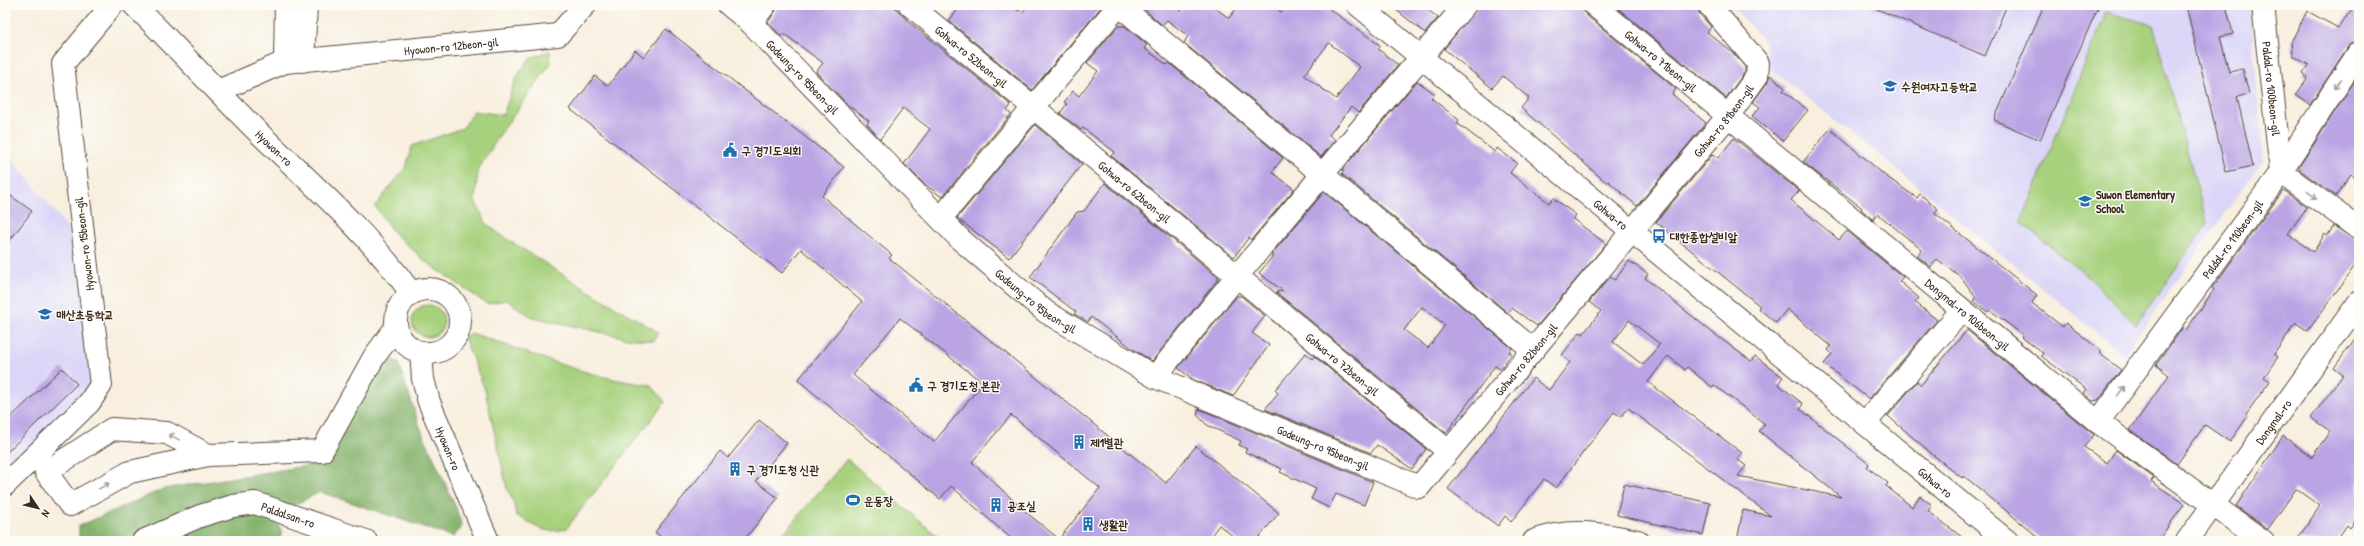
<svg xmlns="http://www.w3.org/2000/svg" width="2364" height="546" font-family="'Patrick Hand','Poor Story',sans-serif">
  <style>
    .built { fill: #dbd6f7 }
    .green { fill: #a7d17d; stroke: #717e4e }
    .forest { fill: #85b36c; stroke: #606e45 }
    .building { fill: #baa4e4; fill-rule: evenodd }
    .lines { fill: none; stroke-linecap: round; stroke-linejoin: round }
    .minor-casing { stroke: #57483b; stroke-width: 24 }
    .minor { stroke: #fff; stroke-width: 22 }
    .oneway { stroke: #a79f9a }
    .labels { text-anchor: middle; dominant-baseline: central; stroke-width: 3; stroke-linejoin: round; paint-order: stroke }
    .street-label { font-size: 12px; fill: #3b2a1e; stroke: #fdfcf7 }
    .poi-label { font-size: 12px; font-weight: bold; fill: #3b2a1e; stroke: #fdfcf7; text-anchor: start }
  </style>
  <rect width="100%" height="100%" fill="#fdfcf7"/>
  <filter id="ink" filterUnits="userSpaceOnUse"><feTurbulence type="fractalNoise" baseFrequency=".025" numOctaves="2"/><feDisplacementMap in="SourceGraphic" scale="8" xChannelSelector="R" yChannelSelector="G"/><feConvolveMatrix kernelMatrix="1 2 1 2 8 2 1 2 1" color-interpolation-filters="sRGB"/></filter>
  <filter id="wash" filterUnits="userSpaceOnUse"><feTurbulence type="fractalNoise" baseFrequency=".012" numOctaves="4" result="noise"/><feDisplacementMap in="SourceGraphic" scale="16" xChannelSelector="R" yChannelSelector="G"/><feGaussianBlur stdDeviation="0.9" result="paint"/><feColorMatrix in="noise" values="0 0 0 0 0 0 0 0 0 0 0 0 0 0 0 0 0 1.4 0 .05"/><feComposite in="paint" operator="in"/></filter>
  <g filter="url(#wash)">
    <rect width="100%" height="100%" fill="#f8efdf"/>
    <path class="built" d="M1731 5H2250L2263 160 2124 355 1898 170 1769 68 1765 42Z
      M5 150 64 223 74 242 97 385 5 480Z"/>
    <path class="green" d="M2106 12 2153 25 2207 224 2136 325 2084 273 2021 223Z
      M550 51 551 63 501 133 478 170 475 201 486 223 498 233 582 287 658 332 654 341 627 338 532 317 506 300 487 304 425 261 393 232 375 206 406 167 412 146 463 128 474 111 503 115 516 78 530 58Z
      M412 321a16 16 0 1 1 32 0a16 16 0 1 1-32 0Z
      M471 333C529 352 589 379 651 385L665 402 566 529C541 534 537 527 516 515L513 501 507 489 485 390 464 337Z
      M847 459 943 541H777Z"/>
    <path class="forest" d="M382 354 398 362 420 427 456 508 462 527 453 537 320 492 294 505 161 522 122 541H79V526L163 489 318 464Z
      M255 506 275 514 282 534 278 541H157Z"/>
    <g id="blocks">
      <path class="building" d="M777 5H893L909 22 1011 105 1007 111 1011 114 942 197 923 183 904 164 930 129 903 108 880 139 867 124 869 121 848 105 816 72 823 63 783 33 781 36 768 22 775 12Z
        M961 5H1010L1018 11 1020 10 1023 12 1028 5H1103L1032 90 949 21Z
        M1145 5H1178L1176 7 1181 11 1185 5H1211L1229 18 1239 5H1272L1281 12 1286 5H1324L1381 46 1378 49 1398 65 1358 113 1351 107 1329 135 1335 140 1321 157 1184 43 1188 36 1167 20 1162 25 1143 8ZM1329 43 1360 67 1336 99 1304 75Z
        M1390 5H1422L1438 18 1425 33Z
        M1479 5H1582L1586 15 1676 89 1672 94 1706 123 1637 206 1608 181 1607 183 1521 108 1529 98 1503 76 1492 88 1444 49Z
        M1614 5H1697L1699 13 1711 27 1707 32 1733 53 1745 67V72L1726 98Z
        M1868 5H2007L1985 56Z
        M2044 5H2099L2040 140 1994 120Z
        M2186 5H2226L2233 34 2220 37 2229 72 2243 69 2249 94 2237 97 2253 166 2226 172Z
        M2355 5H2359V40L2349 45 2310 105 2296 95 2308 78 2303 74 2309 65 2293 56 2292 40 2307 11 2338 28Z
        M1118 26H1125L1147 45 1144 48 1167 65 1169 63 1283 158 1272 172 1294 189 1251 240 1249 237 1234 257 1111 156 1115 152 1083 128 1081 130 1060 113 1067 104 1064 102 1073 91 1079 96 1098 71 1087 63Z
        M666 29 844 167 822 196 892 255 889 258 1166 483 1196 446 1279 513 1256 541H1239L1219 525 1207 541H1014L951 486 940 499 798 380 862 302 801 249 782 273 570 109 595 76 608 86 635 50 644 57ZM900 318 983 383 934 442 853 375ZM1011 415 1100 488 1059 539 1027 513 972 462Z
        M1770 75 1785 88 1783 91 1808 110 1783 141 1752 116 1760 107 1753 102 1767 83Z
        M2356 79 2359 81V180L2351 174 2336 196 2300 170 2299 167Z
        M1417 81 1435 94 1431 98 1459 120 1457 123 1495 152 1497 148 1517 163 1510 173 1549 203 1553 198 1576 215 1573 219 1606 244 1537 326 1512 308 1508 313 1342 174 1344 171 1342 170Z
        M1035 125 1082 164 1009 258 957 218Z
        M1830 129 1887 177 1917 198 1920 194 1938 209 1934 213 2037 295 2032 303 2063 327 2066 323 2101 351 2099 353 2121 370 2098 400 2093 401 2083 393 2086 389 2041 356 2043 353 2021 337 2023 335 1990 310 1988 312 1973 301 1976 297 1961 277 1937 259 1931 267 1917 256 1922 250 1878 214 1873 220 1861 209 1862 208 1803 162Z
        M1734 138 1799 191 1791 200 1839 240 1847 231 1903 277 1899 281 1919 298 1915 302 1937 320 1869 399 1824 364 1832 354 1828 350 1831 346 1787 309 1776 323 1758 308 1760 306 1656 222 1713 154 1718 158Z
        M1105 183 1219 278 1152 361 1133 349 1091 317 1088 322 1078 316 1074 314 1076 312 1030 277 1077 212 1084 211Z
        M2283 191H2285L2307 207 2288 234 2313 252 2325 234 2327 236 2334 226 2359 242V260L2308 331 2296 323 2274 354 2278 357 2264 377 2270 381 2246 414 2248 416 2230 442 2205 425 2177 464 2130 430 2169 375 2156 365 2183 327 2186 330 2214 290 2212 288Z
        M1324 192 1512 348 1509 352 1512 354 1500 369 1495 366 1446 433 1276 292 1283 291 1259 273 1273 256 1271 255ZM1422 307 1445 325 1428 348 1404 330Z
        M11 196 32 211 5 247V204Z
        M1629 261 1648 274 1645 278 1713 333 1751 361 1755 356 1783 377 1778 384 1803 404 1800 409 1869 464 1867 467 1888 483 1886 486 1912 507 1920 496 1932 505 1928 511 1967 541H1737L1743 510 1771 516 1628 408 1621 417 1614 412 1556 488 1544 479 1511 522 1505 516 1498 526 1448 489 1533 378 1549 390 1570 362 1562 355 1580 332 1583 334 1601 311 1589 302 1610 277 1615 280ZM1629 320 1660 344 1643 365 1613 342ZM1668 356 1685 370 1687 367 1712 387 1714 385 1765 424 1759 431 1841 497 1738 476 1746 466 1737 459 1742 453 1648 382Z
        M1237 296H1241L1265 316 1252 333 1269 345 1233 396 1194 380 1178 368Z
        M1967 330 2094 435 2084 447 2107 463 2116 450 2154 478 2151 481 2184 504 2158 541H2043L1964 476 1962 478 1932 454 1888 416 1917 381 1921 385Z
        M2359 333V515L2350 528 2347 525 2336 541H2296L2320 506 2296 489 2268 529 2236 506 2283 436 2312 457 2330 431 2311 418 2343 375 2334 368Z
        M1306 353 1312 359 1314 356 1426 449 1412 469 1377 445 1371 453 1265 409 1278 393 1275 390Z
        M62 368 77 384 5 454V423Z
        M1199 409 1373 482 1364 505 1336 494 1329 508 1311 499 1316 489 1280 472 1282 469 1245 452 1247 449 1239 445 1241 441 1207 425 1197 415Z
        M759 420 787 443 756 481 778 498 743 541H666L655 532 720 451 728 458Z
        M1624 484 1710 503 1703 535 1617 515Z"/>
    </g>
  </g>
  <g filter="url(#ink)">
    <use href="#blocks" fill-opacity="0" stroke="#57483b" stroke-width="1"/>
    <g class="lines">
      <defs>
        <g id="minor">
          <path id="s1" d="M134 5C177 47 218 93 261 135 313 185 369 234 411 293"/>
          <path id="s2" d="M729 5 751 23 961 240 1046 312 1155 377 1419 487 1728 116 1757 76 1758 63 1709 5"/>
          <path id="s3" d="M910 5 1448 451"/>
          <path d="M1119 5 1532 349"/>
          <path id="s4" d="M1358 5 2007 541"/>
          <path id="s5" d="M1594 5 2098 422 2263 541"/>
          <path id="s6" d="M2263 5 2281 172"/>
          <path d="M751 23 765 5"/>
          <path d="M303 61 306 5"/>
          <path d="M285 62 286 5"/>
          <path id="s7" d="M218 91 285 62 558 35 585 5"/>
          <path d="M2281 172 2359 229"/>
          <path d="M941 218 1119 5"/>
          <circle cx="428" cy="321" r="32"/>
          <path id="s8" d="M421 352 423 379 429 402 488 541"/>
          <path d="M1155 377 1237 276 1465 5"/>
          <path id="s9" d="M2098 422 2281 172 2359 52"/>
          <path d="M1865 423 1962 310"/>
          <path d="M208 455 167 433 112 429 46 472 70 505 130 472 208 455 322 451 374 357 396 327"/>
          <path d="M5 485 89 403 101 385 63 64 112 5"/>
          <path id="s10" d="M143 541 200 516 233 506 255 503 366 541"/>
          <path d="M1534 541C1569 527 1602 534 1638 541"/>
          <path id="s11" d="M2187 541 2359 302"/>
        </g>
      </defs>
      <use href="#minor" class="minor-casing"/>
      <use href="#minor" class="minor"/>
    </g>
    <defs><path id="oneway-shaft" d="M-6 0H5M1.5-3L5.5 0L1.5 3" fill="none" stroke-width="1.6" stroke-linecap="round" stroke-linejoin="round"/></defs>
    <g class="oneway">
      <use href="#oneway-shaft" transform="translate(2338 84) rotate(123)"/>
      <use href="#oneway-shaft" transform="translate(2312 195) rotate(36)"/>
      <use href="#oneway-shaft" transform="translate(2121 391) rotate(-54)"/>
      <use href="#oneway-shaft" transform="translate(174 437) rotate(-151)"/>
      <use href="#oneway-shaft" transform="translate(104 486) rotate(-29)"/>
    </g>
  </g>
  <defs>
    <symbol id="school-bare" viewBox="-9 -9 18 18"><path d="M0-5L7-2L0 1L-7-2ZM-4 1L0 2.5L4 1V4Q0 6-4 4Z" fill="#1f6fb2" stroke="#fdfcf7" stroke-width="2.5" paint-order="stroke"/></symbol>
    <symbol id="civic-bare" viewBox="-9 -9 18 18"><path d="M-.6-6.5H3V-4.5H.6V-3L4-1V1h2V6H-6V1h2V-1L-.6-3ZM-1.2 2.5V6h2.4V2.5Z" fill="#1f6fb2" stroke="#fdfcf7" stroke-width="2.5" paint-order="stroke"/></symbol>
    <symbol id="bus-bare" viewBox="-9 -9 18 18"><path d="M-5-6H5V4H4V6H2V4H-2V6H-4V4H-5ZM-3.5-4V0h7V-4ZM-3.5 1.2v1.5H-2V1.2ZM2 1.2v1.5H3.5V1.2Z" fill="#1f6fb2" stroke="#fdfcf7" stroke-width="2.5" paint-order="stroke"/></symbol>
    <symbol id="building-bare" viewBox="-9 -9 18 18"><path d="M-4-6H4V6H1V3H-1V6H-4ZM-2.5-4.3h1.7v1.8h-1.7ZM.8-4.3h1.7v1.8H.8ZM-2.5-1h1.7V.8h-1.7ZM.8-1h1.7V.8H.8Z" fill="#1f6fb2" stroke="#fdfcf7" stroke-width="2.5" paint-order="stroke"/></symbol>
    <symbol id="stadium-bare" viewBox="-9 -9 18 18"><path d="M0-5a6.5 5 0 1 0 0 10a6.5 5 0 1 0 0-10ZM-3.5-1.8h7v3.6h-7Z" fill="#1f6fb2" stroke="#fdfcf7" stroke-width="2.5" paint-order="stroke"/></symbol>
  </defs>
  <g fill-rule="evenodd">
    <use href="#school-bare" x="1880" y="76" width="20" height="20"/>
    <use href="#civic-bare" x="720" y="140" width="20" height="20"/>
    <use href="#school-bare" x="2075" y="191" width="20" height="20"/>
    <use href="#bus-bare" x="1649" y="226" width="20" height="20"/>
    <use href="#school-bare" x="35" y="304" width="20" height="20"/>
    <use href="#civic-bare" x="906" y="375" width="20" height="20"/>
    <use href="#building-bare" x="1069" y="432" width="20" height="20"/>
    <use href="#building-bare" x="725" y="459" width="20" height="20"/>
    <use href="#stadium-bare" x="843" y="490" width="20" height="20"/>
    <use href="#building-bare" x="986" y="495" width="20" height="20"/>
    <use href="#building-bare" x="1078" y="514" width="20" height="20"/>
  </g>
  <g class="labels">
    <g class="street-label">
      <text stroke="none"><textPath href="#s7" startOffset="240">Hyowon-ro 12beon-gil</textPath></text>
      <text stroke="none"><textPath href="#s3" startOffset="80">Gohwa-ro 52beon-gil</textPath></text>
      <text stroke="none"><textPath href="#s5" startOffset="87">Gohwa-ro 71beon-gil</textPath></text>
      <text stroke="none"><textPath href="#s2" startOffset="103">Godeung-ro 95beon-gil</textPath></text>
      <text stroke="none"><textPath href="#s6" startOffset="84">Paldal-ro 100beon-gil</textPath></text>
      <text stroke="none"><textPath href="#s2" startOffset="1331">Gohwa-ro 81beon-gil</textPath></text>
      <text stroke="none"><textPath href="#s1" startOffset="200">Hyowon-ro</textPath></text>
      <text stroke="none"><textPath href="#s3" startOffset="292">Gohwa-ro 62beon-gil</textPath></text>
      <text stroke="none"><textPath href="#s4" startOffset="328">Gohwa-ro</textPath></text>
      <text stroke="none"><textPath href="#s9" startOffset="227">Paldal-ro 110beon-gil</textPath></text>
      <text transform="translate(84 244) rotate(-97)">Hyowon-ro 15beon-gil</text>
      <text stroke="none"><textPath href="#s2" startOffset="427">Godeung-ro 95beon-gil</textPath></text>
      <text stroke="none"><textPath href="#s5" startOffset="485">Dongmal-ro 106beon-gil</textPath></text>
      <text stroke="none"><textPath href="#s2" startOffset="1021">Gohwa-ro 82beon-gil</textPath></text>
      <text stroke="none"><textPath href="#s3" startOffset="562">Gohwa-ro 72beon-gil</textPath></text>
      <text stroke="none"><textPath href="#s11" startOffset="147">Dongmal-ro</textPath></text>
      <text stroke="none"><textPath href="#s2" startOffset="751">Godeung-ro 95beon-gil</textPath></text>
      <text stroke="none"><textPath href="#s8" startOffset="101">Hyowon-ro</textPath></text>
      <text stroke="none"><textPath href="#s4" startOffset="749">Gohwa-ro</textPath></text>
      <text stroke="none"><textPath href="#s10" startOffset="154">Paldalsan-ro</textPath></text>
    </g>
    <g class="poi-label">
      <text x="1901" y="86">수원여자고등학교</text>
      <text x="741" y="150">구 경기도의회</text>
      <text x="2096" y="194">Suwon Elementary<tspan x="2096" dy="14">School</tspan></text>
      <text x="1670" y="236">대한종합설비앞</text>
      <text x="56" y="314">매산초등학교</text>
      <text x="927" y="385">구 경기도청 본관</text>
      <text x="1090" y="442">제1별관</text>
      <text x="746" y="469">구 경기도청 신관</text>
      <text x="864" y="500">운동장</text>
      <text x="1007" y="505">공조실</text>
      <text x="1099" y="524">생활관</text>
    </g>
  </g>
  <rect width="2364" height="546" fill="none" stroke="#fdfcf7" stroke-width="20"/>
  <g transform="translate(38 508) rotate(125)" stroke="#fdfcf7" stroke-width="3" paint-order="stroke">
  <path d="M0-3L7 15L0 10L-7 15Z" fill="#3b2a1e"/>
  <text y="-6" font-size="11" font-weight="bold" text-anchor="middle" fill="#3b2a1e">N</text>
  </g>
</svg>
